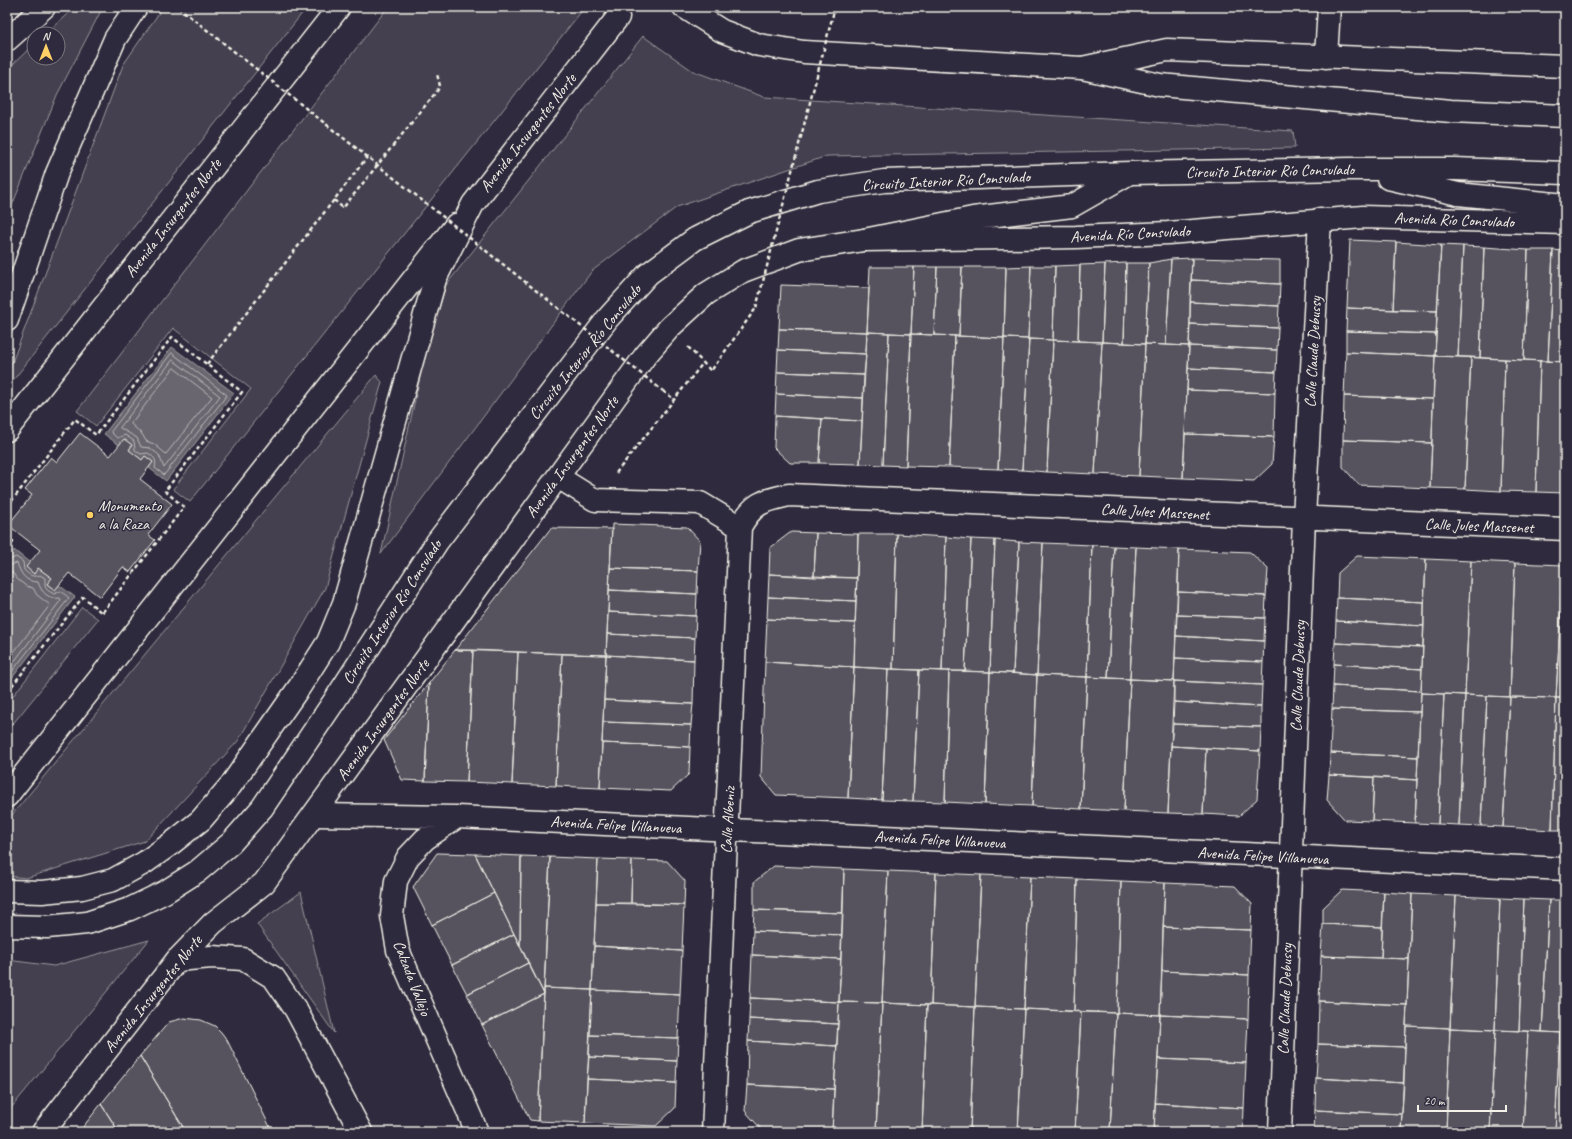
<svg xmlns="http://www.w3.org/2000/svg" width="1572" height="1139" font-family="Caveat,sans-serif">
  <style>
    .green { fill: #454050; stroke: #9c989c }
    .water { fill: #6a6670; stroke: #a19ea0 }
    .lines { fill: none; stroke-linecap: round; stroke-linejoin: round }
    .shore { stroke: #bdb9b8; stroke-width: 1 }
    .building { fill: #56525f; stroke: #f4f1e8 }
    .minor-casing { stroke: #f4f1e8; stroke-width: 25 }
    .major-casing { stroke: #f4f1e8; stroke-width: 25 }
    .highway-casing { stroke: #f4f1e8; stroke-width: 25 }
    .path { stroke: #f4f1e8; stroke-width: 2.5; stroke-dasharray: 4 3; stroke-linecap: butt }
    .minor { stroke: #2f2a3d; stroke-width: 22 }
    .major { stroke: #2f2a3d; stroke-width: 22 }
    .highway { stroke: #2f2a3d; stroke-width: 22 }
    .path-bridge { stroke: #f4f1e8; stroke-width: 2.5; stroke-dasharray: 4 3; stroke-linecap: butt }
    .poi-dot { fill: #ffd166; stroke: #2f2a3d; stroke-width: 1.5 }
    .labels { text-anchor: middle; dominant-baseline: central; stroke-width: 3; stroke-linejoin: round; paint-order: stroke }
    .street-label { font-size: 16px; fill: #f4f1e8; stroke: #2f2a3d }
    .poi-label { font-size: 16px; fill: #f4f1e8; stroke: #2f2a3d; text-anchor: start }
  </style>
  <rect width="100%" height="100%" fill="#2f2a3d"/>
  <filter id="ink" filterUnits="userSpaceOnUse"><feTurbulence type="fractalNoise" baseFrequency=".025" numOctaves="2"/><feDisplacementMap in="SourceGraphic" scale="8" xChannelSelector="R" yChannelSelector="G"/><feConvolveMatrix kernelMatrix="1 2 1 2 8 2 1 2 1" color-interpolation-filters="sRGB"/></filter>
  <g filter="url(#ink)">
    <path class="green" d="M75 7H103L57 95 7 218V70L34 44V58H58V34H45Z
      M163 7H307L7 388V376L123 65Z
      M388 7H585L190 502 173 489 251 389 173 328 96 426 77 411Z
      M643 36 693 71 764 97 1293 131 1295 148 827 156 677 207 592 271 381 554 424 359 446 285Z
      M376 375 382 382 325 588 238 741 145 841 26 878 7 876V821Z
      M82 607 98 619 7 731V700L9 701Z
      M301 892 334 1033 257 924Z
      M149 940 7 1113V960L54 966Z"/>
    <path class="water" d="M172 347 234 393 166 481 149 468 153 462 145 456 142 460 129 450 132 445 124 439 119 445 104 434Z
      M14 550 30 563 34 573 38 568 52 578 47 584 55 590 59 585 75 597 9 682 7 681V559Z"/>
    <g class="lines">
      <path class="shore" d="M172 353 227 395 164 475 155 468C157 460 155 458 148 453L141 454 135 450 134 441 125 435 117 438 111 432Z
        M173 360 220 396 164 468 159 455 150 448 141 447 137 438 120 428Z
        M174 368 212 397 166 454 154 444 146 441 142 434 131 424Z
        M7 561 16 557 23 562 24 570C29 575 33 578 40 575L45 578C45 588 44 589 54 594L61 591 69 598 7 678
        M7 566 17 563C21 574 25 582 38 582 41 592 49 600 60 598L61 600 7 671
        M7 572H12L17 579 26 586 33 588 37 595 50 605 7 661"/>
    </g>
    <path class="building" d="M1350 240 1396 242 1393 310 1347 308Z
      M1396 242 1441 245 1437 311 1393 310Z
      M1441 245 1463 246 1458 357 1435 356Z
      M1463 246 1484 247 1480 358 1458 357Z
      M1484 247 1528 250 1524 360 1480 358Z
      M1528 250H1553L1548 361 1524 360Z
      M1553 250 1565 251V362L1548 361Z
      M1192 258 1280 260V284L1191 280Z
      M1192 258 1189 346 1166 345 1171 259Z
      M1171 259 1166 345 1145 344 1149 263Z
      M1126 263H1149L1145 344 1124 343Z
      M1126 263 1124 343 1102 342 1105 264Z
      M1105 264 1102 342 1078 341 1080 265Z
      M1080 265 1078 341 1053 340 1055 266Z
      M1031 266H1055L1053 340 1028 339Z
      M1031 266 1028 339 1004 338 1006 267Z
      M870 267H914L911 334 867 332Z
      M914 267H937L934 335 911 334Z
      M937 267H962L959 336 934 335Z
      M962 267H1006L1004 338 959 336Z
      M1191 280 1280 284 1279 306 1190 302Z
      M781 285 869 288 867 332 779 329Z
      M1190 302 1279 306 1278 328 1190 324Z
      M1347 308 1437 311 1436 334 1346 331Z
      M1190 324 1278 328 1277 350 1189 346Z
      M779 329 867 332 866 354 778 350Z
      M1346 331 1436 334 1435 356 1346 352Z
      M867 332 889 333 883 465 860 464Z
      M889 333 911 334 906 466 883 465Z
      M911 334 955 336 949 467 906 466Z
      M955 336 1004 338 998 469 949 467Z
      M1004 338 1029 339 1022 470 998 469Z
      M1029 339 1053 340 1047 472 1022 470Z
      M1053 340 1102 342 1095 474 1047 472Z
      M1102 342 1145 344 1139 476 1095 474Z
      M1145 344 1189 346 1183 478 1139 476Z
      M1189 346 1277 350 1276 372 1188 368Z
      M778 350 866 354 864 375 777 372Z
      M1346 352 1435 356 1433 399 1344 396Z
      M1435 356 1471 357 1465 489 1430 488Z
      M1471 357 1505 359 1501 491 1465 489Z
      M1505 359 1540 361 1536 492 1501 491Z
      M1540 361 1565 362V493L1536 492Z
      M1188 368 1276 372 1275 393 1187 390Z
      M777 372 864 375 863 398 776 394Z
      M1187 390 1275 393 1274 437 1185 434Z
      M776 394 863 398 862 421 775 416Z
      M1344 396 1433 399 1432 443 1343 440Z
      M775 416 822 419 819 463H790L774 448Z
      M822 419 862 421 860 464 819 463Z
      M80 433 110 456 124 439 132 445 129 450 142 460 145 456 153 462 140 479 172 504 148 535 155 540 130 572 123 567 100 597 69 573 55 590 47 584 52 578 38 568 34 574 26 567 40 550 8 525 32 495 25 490 51 457 57 462Z
      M1185 434 1274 437 1272 464 1254 481 1183 478Z
      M1343 440 1432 443 1430 488 1359 485 1343 467Z
      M612 524 687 527 700 541 698 571 610 568Z
      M551 528 612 529 606 655 455 650Z
      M791 532 816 533 814 577 769 574 770 548Z
      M816 533 858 534 857 578 814 577Z
      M858 534H897L893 669 854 667Z
      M897 534 946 537 942 671 893 669Z
      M946 537 971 539 965 671H942Z
      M971 539 995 540 990 672 965 671Z
      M995 540 1019 542 1013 673 990 672Z
      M1019 542 1043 543 1037 675 1013 673Z
      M1043 543 1092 545 1087 677 1037 675Z
      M1092 545 1114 546 1108 678 1087 677Z
      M1114 546 1136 547 1130 679 1108 678Z
      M1136 547 1179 549 1174 681 1130 679Z
      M1179 549 1250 552 1268 569 1266 596 1178 592Z
      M1357 556 1426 559 1424 602 1337 598 1338 573Z
      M1426 559 1471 561 1465 695 1421 693Z
      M1471 561 1515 563 1510 697 1465 695Z
      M1515 563 1563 565 1556 698 1510 697Z
      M1563 565H1565V698H1556Z
      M610 568 698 571 697 594 609 590Z
      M769 574 857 578 856 601 768 597Z
      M609 590 697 594 696 616 608 612Z
      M1178 592 1266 596 1265 618 1177 615Z
      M768 597 856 601 855 623 767 619Z
      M1337 598 1424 602V626L1336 621Z
      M608 612 696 616 695 638 607 634Z
      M1177 615 1265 618 1264 641 1176 636Z
      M767 619 855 623 854 667 765 662Z
      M1336 621 1424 626 1423 647 1335 643Z
      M607 634 695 638 694 660 606 655Z
      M1176 636 1264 641 1263 662 1175 658Z
      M1335 643 1423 647 1422 669 1334 664Z
      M455 650H473L467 782 425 781 429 683Z
      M473 650 518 652 512 784 467 782Z
      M518 652 562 654 556 786 512 784Z
      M562 654 606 655 600 788 556 786Z
      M606 655 694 660 693 704 604 700Z
      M1175 658 1263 662 1262 685 1174 681Z
      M765 662 854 667 848 798 776 795 761 777Z
      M1334 664 1422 669 1421 691 1333 686Z
      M854 667 888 669 882 800 848 798Z
      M888 669 919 670 913 801 882 800Z
      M919 670 949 671 945 802 913 801Z
      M949 671 990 672 985 804 945 802Z
      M990 672 1037 675 1032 806 985 804Z
      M1037 675 1087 677 1081 809 1032 806Z
      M1087 677 1130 679 1124 811 1081 809Z
      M1130 679 1174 681 1168 813 1124 811Z
      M1174 681 1262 685 1261 707 1174 702Z
      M429 683 425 781 402 780 384 740Z
      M1333 686 1421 691 1420 712 1332 709Z
      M1421 693 1444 694 1438 824 1415 823Z
      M1444 694 1465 695 1459 825 1438 824Z
      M1465 695 1487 696 1481 826 1459 825Z
      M1487 696 1510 697 1503 827 1481 826Z
      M1510 697 1556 698 1552 830 1503 827Z
      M1556 698H1565V830H1552Z
      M604 700 693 704 691 725 603 722Z
      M1174 702 1261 707V727L1173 724Z
      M1332 709 1420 712 1418 757 1330 753Z
      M603 722 691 725 690 747 602 743Z
      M1173 724 1261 727 1260 751 1171 746Z
      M602 743 690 747 689 774 671 791 600 788Z
      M1171 746 1206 748 1203 814 1168 813Z
      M1206 748 1260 751 1257 799 1239 816 1203 814Z
      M1330 753 1418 757 1417 780 1329 775Z
      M1329 775 1374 777 1372 821 1345 820 1327 800Z
      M1374 777 1417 780 1415 823 1372 821Z
      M437 853 475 854 494 893 432 925 413 887Z
      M475 854 521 856 520 945 514 934Z
      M521 856 550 857 544 994 520 945Z
      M550 857 598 859 592 990 544 988Z
      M598 859 632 860 631 903H596Z
      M632 860 667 861 685 881 684 905 631 903Z
      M774 866 844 869 843 913 754 910V882Z
      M844 869 888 871 882 1003 839 1002Z
      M888 871 936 873 931 1005 882 1003Z
      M936 873 981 875 975 1007 931 1005Z
      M981 875 1030 877 1024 1009 975 1007Z
      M1030 877 1077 879 1074 1011 1024 1009Z
      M1077 879 1121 881 1117 1013 1074 1011Z
      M1121 881 1165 883 1160 1015 1117 1013Z
      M1165 883 1235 886 1252 904 1251 930 1163 927Z
      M1342 890 1384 892 1382 927 1323 924V908Z
      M1384 892 1412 894 1409 959 1381 958Z
      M494 893 514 934 452 965 432 925Z
      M1412 894 1456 896 1450 1028 1406 1026Z
      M1456 896 1500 898 1495 1030 1450 1028Z
      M1500 898 1524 899 1519 1031 1495 1030Z
      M1524 899 1549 900 1542 1032 1519 1031Z
      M1549 900H1565V1033L1542 1032Z
      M596 903 684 905 682 951 594 946Z
      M754 910 843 913 842 935 753 931Z
      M1323 924 1382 927 1381 958 1321 956Z
      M1163 927 1251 930 1249 975 1162 971Z
      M753 931 842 935 841 959 752 955Z
      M514 934 528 963 467 994 452 965Z
      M594 946 682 951 680 994 592 990Z
      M752 955 841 959 839 1002 750 998Z
      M1321 956 1409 959 1407 1005 1319 1001Z
      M528 963 544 994 482 1025 467 994Z
      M1162 971 1249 975 1248 1019 1160 1015Z
      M544 988 592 990 585 1123 538 1121Z
      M592 990 680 994 678 1038 590 1035Z
      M544 994 538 1121 530 1120 482 1025Z
      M750 998 839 1002 838 1024 749 1019Z
      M1319 1001 1407 1005 1405 1047 1318 1044Z
      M839 1002 882 1003 876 1132H832Z
      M882 1003 927 1005 922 1132H876Z
      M927 1005 975 1007 970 1132H922Z
      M975 1007 1024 1009 1018 1132H970Z
      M1024 1009 1081 1012 1075 1132H1018Z
      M1081 1012 1116 1013 1110 1132H1075Z
      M1116 1013 1160 1015 1154 1132H1110Z
      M1160 1015 1248 1019 1246 1063 1158 1059Z
      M184 1018 201 1020 215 1026 221 1032 227 1040 271 1129 265 1132H186L140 1056 169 1022Z
      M749 1019 838 1024 837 1046 748 1041Z
      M1406 1026 1450 1028 1446 1132H1401Z
      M1450 1028 1495 1030 1490 1132H1446Z
      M1495 1030 1528 1031 1523 1132H1490Z
      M1528 1031 1560 1033 1555 1132H1523Z
      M1560 1033H1565V1132H1555Z
      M590 1035 678 1038 677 1061 589 1057Z
      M748 1041 837 1046 834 1089 747 1085Z
      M1318 1044 1405 1047 1404 1083 1316 1078Z
      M140 1056 186 1132H119L101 1104Z
      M589 1057 677 1061 676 1083 587 1079Z
      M1158 1059 1246 1063 1244 1108 1155 1103Z
      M1316 1078 1404 1083 1402 1114 1315 1110Z
      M587 1079 676 1083 675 1108 656 1126 585 1123Z
      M747 1085 834 1089 832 1132 762 1130 745 1111Z
      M1155 1103 1244 1108 1243 1132H1154Z
      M101 1104 119 1132H79Z
      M1315 1110 1402 1114 1401 1132H1314Z
      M276 1127 279 1132H265L271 1129Z"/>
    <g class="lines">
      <defs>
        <path id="minor" d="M1326 57 1329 7
          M558 477 595 500 700 503 740 527
          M314 815 457 817 1565 869
          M457 817 425 839 408 857 396 881 392 916 398 950 477 1132
          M177 960 212 957 243 959 274 978 296 1010 361 1132
          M713 1132 740 527C754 502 763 501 789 495L1565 529
          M1280 1132 1304 518 1320 219"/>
        <path id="major" d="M1082 68 1167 50 1565 66
          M7 796 456 225
          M43 1132 177 960 213 923 264 883 645 356 670 327 706 294 743 271 799 250 864 240 1076 237 1168 233 1363 217 1565 223"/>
        <path id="highway" d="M684 7 722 31 759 45 804 52 1082 68 1160 85 1451 111 1565 116
          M7 40 44 7
          M1388 178 1458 194 1565 205
          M864 240 973 218 1072 206 1128 174
          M7 320 57 173 115 39 136 7
          M7 430 339 7
          M7 891 42 892 82 888 113 880 144 863 172 843 201 820 231 785 300 686 328 642 344 603 435 279 473 204 618 17
          M7 926 47 927 87 923 130 909 165 892 198 871 231 843 262 808 335 700 437 542 608 318 648 274 695 239 749 212 818 191 884 181 1130 173 1350 169H1454L1565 173"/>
      </defs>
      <use href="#minor" class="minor-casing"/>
      <use href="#major" class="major-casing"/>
      <use href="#highway" class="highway-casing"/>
      <path class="path" d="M334 200 343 208 437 91 440 86 437 74
        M688 347 711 371 756 308
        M207 364 368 156
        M663 391 675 400
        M616 473 703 363
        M7 507 75 419 96 435 172 337 242 392 165 491 184 507 102 613 83 597 7 692
        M7 537 13 542 7 550"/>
      <use href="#minor" class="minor"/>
      <use href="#major" class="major"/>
      <use href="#highway" class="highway"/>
      <path class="path-bridge" d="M178 7 663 391
        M756 308 835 7"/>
    </g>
  </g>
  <circle class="poi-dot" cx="90" cy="515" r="4"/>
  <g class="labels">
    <g class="street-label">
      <text transform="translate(528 133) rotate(-52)">Avenida Insurgentes Norte</text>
      <text transform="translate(1270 171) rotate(-1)">Circuito Interior Río Consulado</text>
      <text transform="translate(946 181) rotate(-3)">Circuito Interior Río Consulado</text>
      <text transform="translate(173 218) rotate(-52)">Avenida Insurgentes Norte</text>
      <text transform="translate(1454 220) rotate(2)">Avenida Río Consulado</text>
      <text transform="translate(1130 234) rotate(-3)">Avenida Río Consulado</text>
      <text transform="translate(585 352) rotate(-51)">Circuito Interior Río Consulado</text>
      <text transform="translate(1313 352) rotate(-87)">Calle Claude Debussy</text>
      <text transform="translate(572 457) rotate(-54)">Avenida Insurgentes Norte</text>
      <text transform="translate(1155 512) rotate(3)">Calle Jules Massenet</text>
      <text transform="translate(1479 526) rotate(2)">Calle Jules Massenet</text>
      <text transform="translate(392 612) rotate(-57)">Circuito Interior Río Consulado</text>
      <text transform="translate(1298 676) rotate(-88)">Calle Claude Debussy</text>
      <text transform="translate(383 720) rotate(-54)">Avenida Insurgentes Norte</text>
      <text transform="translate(728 820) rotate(-87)">Calle Albeniz</text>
      <text transform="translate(616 825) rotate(3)">Avenida Felipe Villanueva</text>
      <text transform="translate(940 840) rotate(3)">Avenida Felipe Villanueva</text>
      <text transform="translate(1263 856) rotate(3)">Avenida Felipe Villanueva</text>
      <text transform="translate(412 978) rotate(69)">Calzada Vallejo</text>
      <text transform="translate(153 994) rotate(-51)">Avenida Insurgentes Norte</text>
      <text transform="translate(1285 999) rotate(-88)">Calle Claude Debussy</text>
    </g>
    <g class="poi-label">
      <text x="98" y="506">Monumento<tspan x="98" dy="18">a la Raza</tspan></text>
    </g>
  </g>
  <rect width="1572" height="1139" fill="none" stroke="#2f2a3d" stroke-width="24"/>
  <rect x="12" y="12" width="1548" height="1115" fill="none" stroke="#f4f1e8" stroke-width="1.5" filter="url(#ink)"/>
  <g transform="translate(46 46)"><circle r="19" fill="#2f2a3d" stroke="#7e7a81"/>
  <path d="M0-3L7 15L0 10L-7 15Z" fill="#ffd166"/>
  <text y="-6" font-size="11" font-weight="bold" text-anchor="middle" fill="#f4f1e8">N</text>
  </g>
  <path d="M1418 1105v6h88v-6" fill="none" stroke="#f4f1e8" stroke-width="2"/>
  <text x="1424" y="1105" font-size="12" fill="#f4f1e8" stroke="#2f2a3d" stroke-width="3" paint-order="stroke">20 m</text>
</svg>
